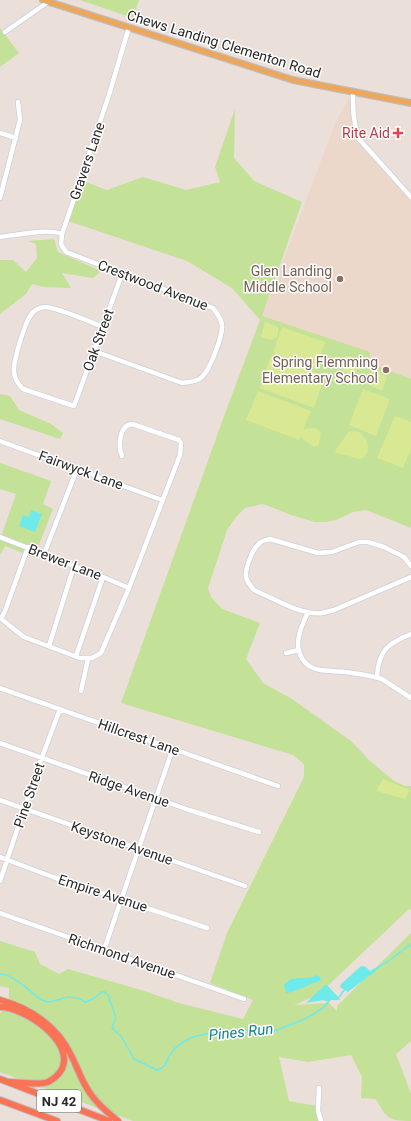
<svg xmlns="http://www.w3.org/2000/svg" width="411" height="1121" font-family="Roboto,sans-serif">
  <style>
    .education { fill: #ecd8ca }
    .green { fill: #c3e197 }
    .pitch { fill: #d9e893 }
    .water { fill: #6eeaeb }
    .lines { fill: none; stroke-linecap: round; stroke-linejoin: round }
    .stream { stroke: #6eeaeb; stroke-width: 1.5 }
    .minor-casing { stroke: #c9d0da; stroke-width: 6 }
    .major-casing { stroke: #bebebe; stroke-width: 8 }
    .highway-casing { stroke: #bebebe; stroke-width: 8 }
    .minor { stroke: #fff; stroke-width: 4.5 }
    .major { stroke: #eda75d; stroke-width: 5.5 }
    .highway { stroke: #fa7355; stroke-width: 6 }
    .health-dot { fill: #e0444e; stroke: #fff; stroke-width: 1.5 }
    .education-dot { fill: #8d6e63; stroke: #fff; stroke-width: 1.5 }
    .labels { text-anchor: middle; dominant-baseline: central; stroke-width: 3; stroke-linejoin: round; paint-order: stroke }
    .shield { fill: #fff; stroke: #686868; stroke-width: 1 }
    .shield-label { font-size: 13px; font-weight: bold; fill: #282828 }
    .street-label { font-size: 14px; fill: #282828; stroke: #fff }
    .health-label { font-size: 14px; fill: #be3a42; stroke: #fff; text-anchor: end }
    .education-label { font-size: 14px; fill: #785e54; stroke: #fff; text-anchor: end }
    .water-label { font-size: 15px; font-style: italic; fill: #10838e; stroke: #fff }
  </style>
  <rect width="100%" height="100%" fill="#ebdfda"/>
  <path class="education" d="M353 92V118L359 139 411 197V481L223 419 336 121Z"/>
  <path class="green" d="M80 0H139L133 18Z
    M0 28 19 53 0 67Z
    M235 109 234 158 254 181 302 202 262 316 370 352 369 363 411 379V528L366 510 353 512 336 520 326 522H315L291 515 266 505 262 504 245 508 236 517 227 530 208 588 211 597 222 609 260 623 246 659 263 683 292 699 351 741 369 760 394 781 405 786H411V910L409 909 318 995 294 1005 329 1003 337 1011V1006L411 933V1041L396 1054 411 1094V1121C389 1121 386 1118 376 1099L361 1098 362 1077 351 1055 308 1062 279 1057 289 1101 317 1106 322 1121H133L0 1072V1013L5 1010 9 999V988L0 986V941L35 952 40 964 59 974 68 969 141 990 179 1003 243 1019 253 1000 210 983 227 933 304 777V764L293 755 121 703 223 419 260 320 232 288 187 261 68 221 83 181 107 190 143 177 186 190 220 182 215 167Z
    M54 239 58 252 101 271 93 278 62 273 71 288 43 287 32 284 26 294 0 314V260H13L26 272 37 258 36 244 28 241Z
    M0 394 10 396 19 410 51 424 63 433 60 439 0 419Z
    M0 463 51 481 43 504 53 509 38 547 36 558 5 546 0 555V537H1L16 494 0 489Z"/>
  <path class="pitch" d="M265 322 278 327V332L277 337 271 340 261 337Z
    M282 327 325 342 316 369 273 353Z
    M271 356 325 376 314 408 260 388Z
    M346 356 361 360 354 375 343 371 342 363Z
    M372 370 387 377 382 391 369 385Z
    M363 389 390 399 376 436 349 425Z
    M258 391 311 411 303 430C310 428 316 426 321 433L319 445 314 447 304 440 301 436 299 440 246 420Z
    M395 416 411 422V449L403 468 377 458Z
    M349 431 360 432C368 440 373 452 361 459L336 453 335 451Z
    M383 779 410 790 405 799 376 791Z"/>
  <path class="water" d="M31 510 42 514 35 532 19 526 23 515 29 517Z
    M361 966 366 967 370 971 375 968 376 971 349 991 348 992 340 987 341 984Z
    M317 975 320 977 321 980 292 992 286 993 284 985C295 973 302 982 317 975Z
    M325 985H327L340 999 339 1000H331L329 1002 323 1000 306 1003Z"/>
  <g class="lines">
    <path class="stream" d="M375 969 387 962 411 944
      M0 974C13 974 31 992 41 1000L49 1002 68 997 78 998 85 1002 91 1000 102 992H105L108 995 116 1018 112 1027 114 1030 121 1036 134 1059 157 1070C170 1066 165 1059 172 1052 176 1047 183 1042 189 1039 199 1034 214 1032 225 1033 228 1033 231 1034 234 1034 239 1034 242 1031 246 1030L255 1033 274 1031 305 1019 323 1008 330 1000
      M339 997 345 989"/>
    <defs>
      <path id="minor" d="M5 32 48 2
        M353 92C353 109 353 123 359 139L411 197
        M0 133 16 138
        M0 198 20 120 18 102
        M0 237C16 235 48 228 62 234
        M103 327C90 322 55 306 44 307 39 308 33 311 31 315 25 322 13 362 14 371 14 378 18 384 23 389L74 406 122 274
        M94 351 182 383C189 382 197 382 202 377 210 370 223 335 222 325 221 318 217 313 213 308L66 252 61 244 62 234 109 95 129 27
        M0 441 162 500
        M0 537 103 577 129 588
        M44 554 77 469
        M411 566 404 557 384 547 368 542H359L332 552 318 553 270 539C267 540 264 540 261 542 253 547 245 568 246 577 247 582 251 586 254 590 275 599 299 615 322 613 326 612 330 611 334 610L411 577
        M308 612C303 623 298 633 298 645 298 648 299 651 300 654 307 674 328 670 345 672 358 674 370 675 382 679L411 698
        M0 618 24 637 80 658H92L101 653 129 588 180 455 181 443 179 440 132 424C119 425 118 447 122 456
        M1 619 5 611 28 547
        M49 646 74 566
        M286 653 299 650
        M76 656 103 577
        M377 677C378 651 388 643 411 634
        M0 688 278 786
        M81 691 88 659
        M0 743 189 810 259 832
        M0 800 245 886
        M0 857 53 877 207 928
        M0 881 35 776 60 709
        M0 913 244 999
        M104 950 173 748
        M319 1088 318 1111 321 1121"/>
      <path id="major" d="M43 0 293 80 411 103"/>
      <path id="highway" d="M0 1000C32 1009 58 1027 72 1057 78 1069 82 1082 90 1093 97 1104 108 1113 118 1121
        M0 1007C24 1007 75 1041 62 1069 59 1074 54 1079 48 1082 37 1086 20 1082 9 1082
        M0 1079 109 1121
        M0 1100 57 1121"/>
    </defs>
    <use href="#minor" class="minor-casing"/>
    <use href="#major" class="major-casing"/>
    <use href="#highway" class="highway-casing"/>
    <use href="#minor" class="minor"/>
    <use href="#major" class="major"/>
    <use href="#highway" class="highway"/>
  </g>
  <path class="health-dot" d="M396 127h4v4h4v4h-4v4h-4v-4h-4v-4h4z"/>
  <g class="education-dot">
    <circle cx="340" cy="279" r="4"/>
    <circle cx="386" cy="370" r="4"/>
  </g>
  <g class="labels">
    <rect class="shield" x="37" y="1090" width="44" height="22" rx="3"/>
    <g class="shield-label">
      <text x="59" y="1101">NJ 42</text>
    </g>
    <g class="street-label">
      <text transform="translate(224 44) rotate(17)">Chews Landing Clementon Road</text>
      <text transform="translate(87 161) rotate(-71)">Gravers Lane</text>
      <text transform="translate(153 285) rotate(21)">Crestwood Avenue</text>
      <text transform="translate(98 340) rotate(-70)">Oak Street</text>
      <text transform="translate(81 470) rotate(20)">Fairwyck Lane</text>
      <text transform="translate(65 562) rotate(21)">Brewer Lane</text>
      <text transform="translate(139 737) rotate(19)">Hillcrest Lane</text>
      <text transform="translate(129 789) rotate(19)">Ridge Avenue</text>
      <text transform="translate(29 795) rotate(-71)">Pine Street</text>
      <text transform="translate(122 843) rotate(19)">Keystone Avenue</text>
      <text transform="translate(103 893) rotate(18)">Empire Avenue</text>
      <text transform="translate(122 956) rotate(19)">Richmond Avenue</text>
    </g>
    <g class="health-label">
      <text x="390" y="133">Rite Aid</text>
    </g>
    <g class="education-label">
      <text x="332" y="271">Glen Landing<tspan x="332" dy="16">Middle School</tspan></text>
      <text x="378" y="362">Spring Flemming<tspan x="378" dy="16">Elementary School</tspan></text>
    </g>
    <g class="water-label">
      <text transform="translate(241 1032) rotate(-6)">Pines Run</text>
    </g>
  </g>
</svg>
